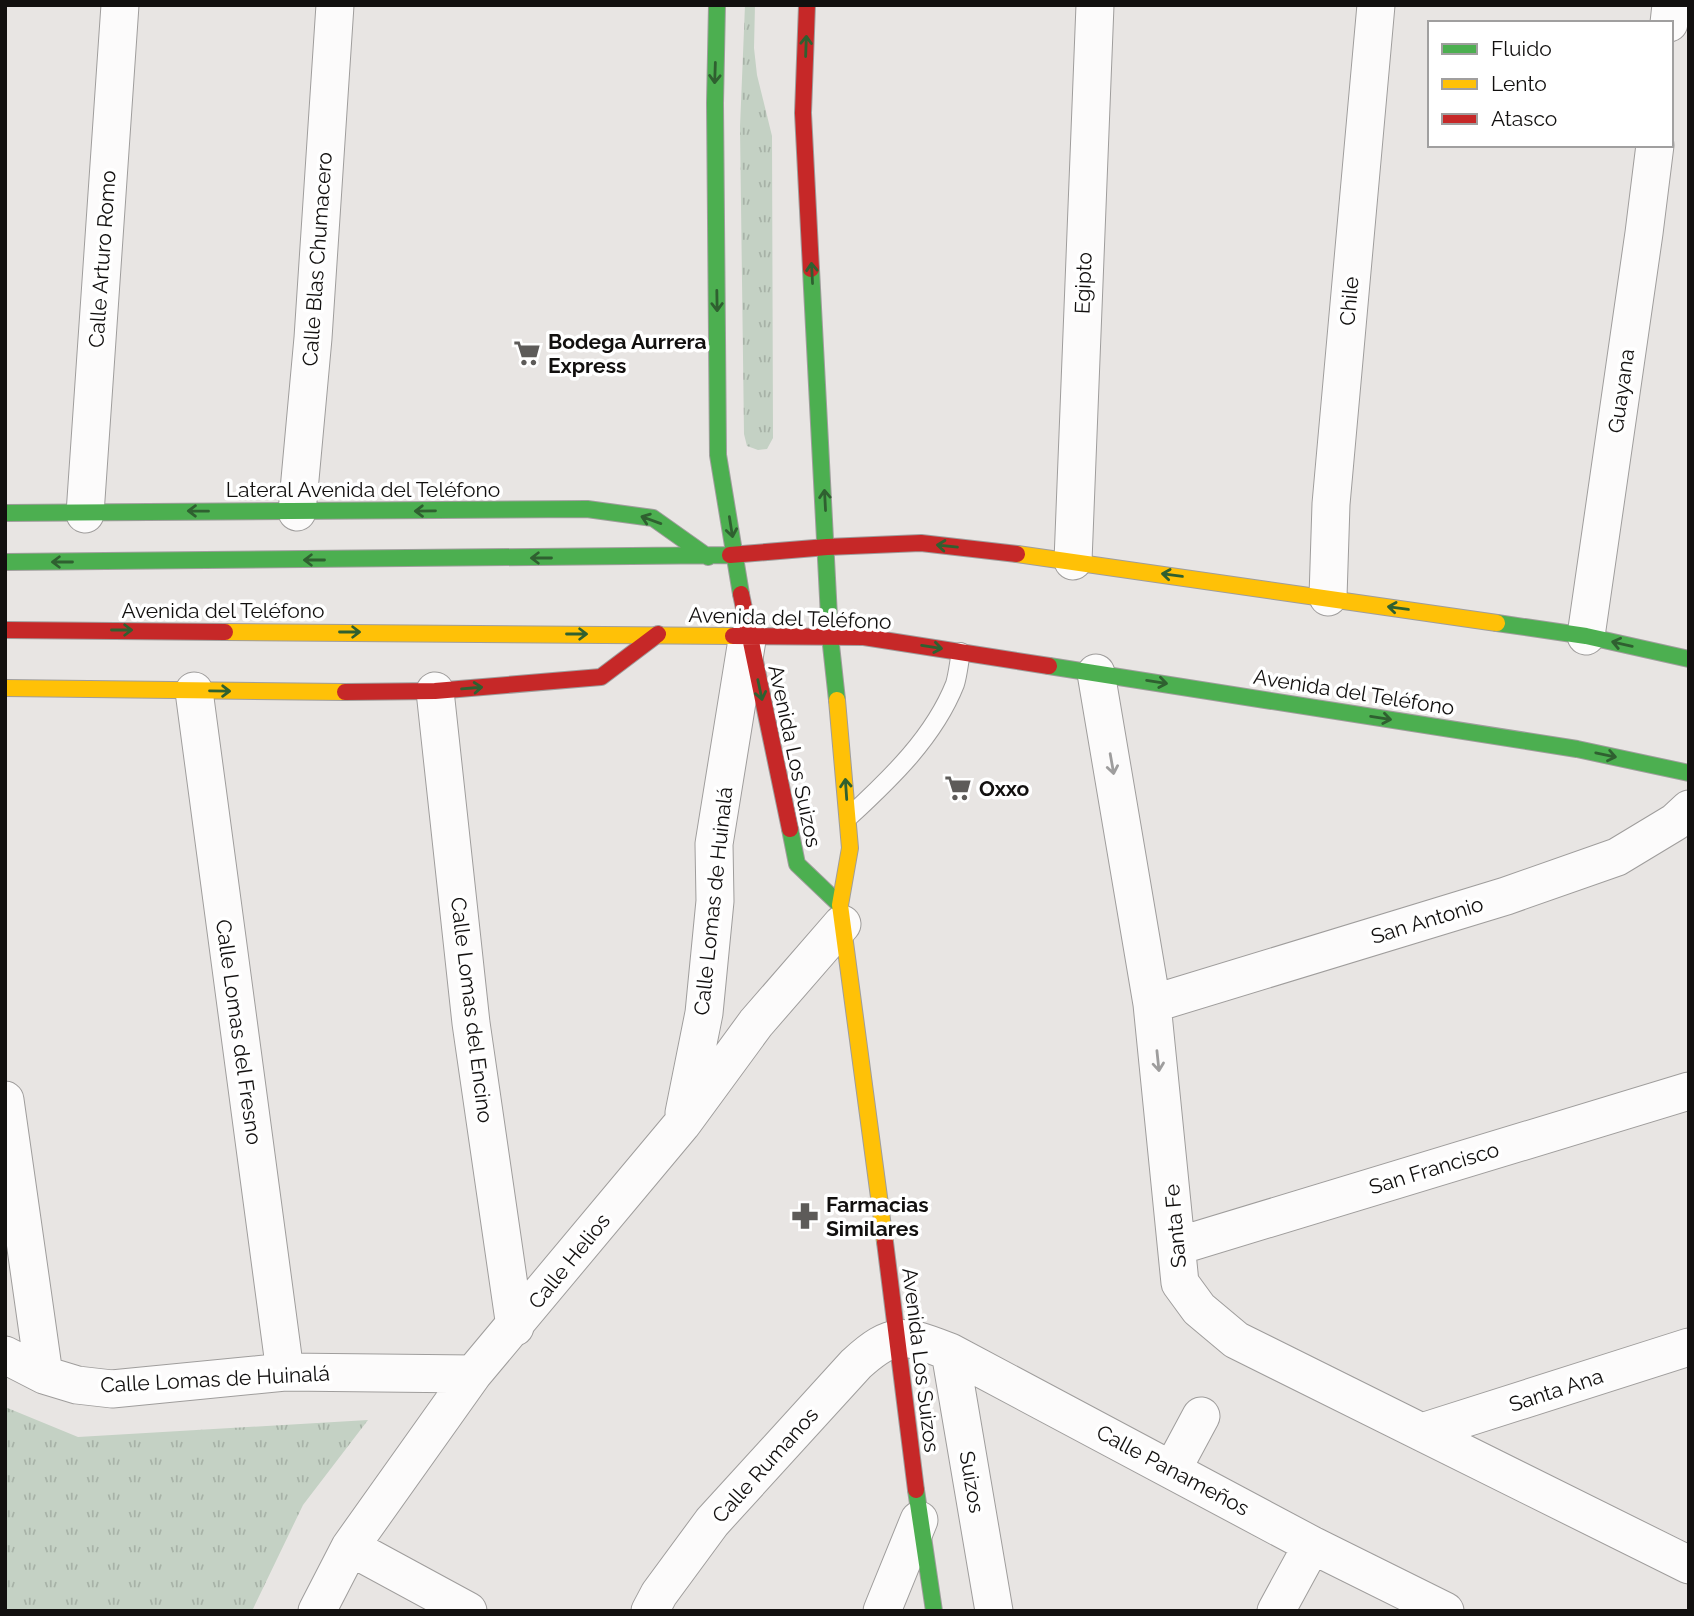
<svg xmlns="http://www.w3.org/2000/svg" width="1694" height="1616" font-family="Raleway,sans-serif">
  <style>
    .grass { fill: url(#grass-tufts) }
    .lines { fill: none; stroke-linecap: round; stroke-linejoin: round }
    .lane-casing { stroke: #9f9d9c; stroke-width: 20 }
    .street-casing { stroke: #9f9d9c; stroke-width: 39 }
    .fast-casing { stroke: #9f9d9c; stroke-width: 18 }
    .slow-casing { stroke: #9f9d9c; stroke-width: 18 }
    .jam-casing { stroke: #9f9d9c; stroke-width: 18 }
    .lane { stroke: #fcfbfb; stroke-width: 18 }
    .street { stroke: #fcfbfb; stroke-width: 37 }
    .fast { stroke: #4caf50; stroke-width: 16 }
    .slow { stroke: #ffc107; stroke-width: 16 }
    .jam { stroke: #c62828; stroke-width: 16 }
    .oneway { stroke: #2f6030 }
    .oneway2 { stroke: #9e9d9d }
    .labels { text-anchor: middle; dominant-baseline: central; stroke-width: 7; stroke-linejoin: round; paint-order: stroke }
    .street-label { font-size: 21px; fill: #12100f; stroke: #fff }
    .poi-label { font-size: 21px; font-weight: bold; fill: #12100f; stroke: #fff; text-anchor: start }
  </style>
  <defs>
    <pattern id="grass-tufts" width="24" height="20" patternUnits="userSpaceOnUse" patternTransform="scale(1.75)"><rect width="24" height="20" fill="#c4d1c4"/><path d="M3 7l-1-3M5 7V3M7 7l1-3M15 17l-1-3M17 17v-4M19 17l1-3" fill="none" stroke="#a7b2a7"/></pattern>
  </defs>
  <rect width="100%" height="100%" fill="#e8e5e3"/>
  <path class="grass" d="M745 5H755L754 48 757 75 772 136 773 438 767 449 758 450 747 446 744 434 740 127Z
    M5 1407 78 1437 368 1420 303 1505 252 1611H5Z"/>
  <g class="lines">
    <defs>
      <path id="lane" d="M850 816C891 778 934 737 955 684 958 674 959 662 961 652"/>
      <path id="street" d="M1669 23 1671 5
        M297 512 313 338 335 5
        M85 514 120 5
        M1073 561 1095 5
        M1328 597 1331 504 1376 5
        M1586 636 1644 233 1655 145
        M1096 673 1152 1004 1180 1283 1199 1309 1236 1340 1689 1565
        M194 691 285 1372
        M435 691 471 1023 515 1327
        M1152 1004 1506 896 1617 857 1675 822 1689 809
        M5 1100 44 1375
        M684 1113 704 1013 715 901 714 844 747 640
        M1178 1246 1689 1091
        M950 1352 994 1611
        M5 1355 44 1375 77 1385 112 1389 285 1372 473 1374
        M1422 1432 1689 1347
        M1172 1470 1201 1416
        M350 1547 468 1611
        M317 1611 350 1547 473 1374 682 1124 756 1023 842 924
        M650 1611 659 1594 712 1522 856 1364C894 1329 905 1335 950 1352L1312 1545 1445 1611
        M882 1611 919 1520
        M1276 1611 1312 1545"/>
      <path id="fast" d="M717 5 715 103 718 455 741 594
        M811 269 830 636 837 700
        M5 513 587 509 653 518 708 557
        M5 562 730 555
        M1497 623 1586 636 1689 659
        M1049 666 1577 749 1689 773
        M790 829 797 864 840 905
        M916 1490 934 1611"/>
      <path id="slow" d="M1017 554 1497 623
        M225 632 733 636
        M5 688 345 692
        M837 700 850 848 840 905 885 1242"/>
      <path id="jam" d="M807 5 803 113 811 269
        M730 555 827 547 921 543 1017 554
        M741 594 790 829
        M5 630 225 632
        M733 636 864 637 1049 666
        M345 692 435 691 601 677 658 634
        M885 1242 916 1490"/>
    </defs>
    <use href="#lane" class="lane-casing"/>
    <use href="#street" class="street-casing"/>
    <use href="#fast" class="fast-casing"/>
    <use href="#slow" class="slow-casing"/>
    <use href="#jam" class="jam-casing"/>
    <use href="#lane" class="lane"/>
    <use href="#street" class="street"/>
    <use href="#fast" class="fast"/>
    <use href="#slow" class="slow"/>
    <use href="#jam" class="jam"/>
  </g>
  <defs><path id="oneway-shaft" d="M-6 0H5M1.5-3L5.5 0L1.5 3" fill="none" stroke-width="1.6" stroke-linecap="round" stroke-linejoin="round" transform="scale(1.75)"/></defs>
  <g class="oneway">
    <use href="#oneway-shaft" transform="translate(806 46) rotate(-88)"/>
    <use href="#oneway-shaft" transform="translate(715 73) rotate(92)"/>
    <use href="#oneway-shaft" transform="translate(812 273) rotate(-93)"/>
    <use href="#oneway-shaft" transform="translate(717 301) rotate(89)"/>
    <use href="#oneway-shaft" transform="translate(825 500) rotate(-93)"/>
    <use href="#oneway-shaft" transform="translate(198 511) rotate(-179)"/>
    <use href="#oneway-shaft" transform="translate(425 511) rotate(179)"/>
    <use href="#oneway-shaft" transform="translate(651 520) rotate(-160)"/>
    <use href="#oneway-shaft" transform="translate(731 527) rotate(81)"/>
    <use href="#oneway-shaft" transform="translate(947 546) rotate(-174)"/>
    <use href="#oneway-shaft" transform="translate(541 558) rotate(180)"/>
    <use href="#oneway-shaft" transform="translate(314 560) rotate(180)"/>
    <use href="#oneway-shaft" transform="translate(62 562) rotate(180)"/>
    <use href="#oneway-shaft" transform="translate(1172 575) rotate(-172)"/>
    <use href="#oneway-shaft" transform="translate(1398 608) rotate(-172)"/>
    <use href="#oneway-shaft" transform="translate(122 630)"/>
    <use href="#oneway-shaft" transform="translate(350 632)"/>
    <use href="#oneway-shaft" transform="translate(577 634)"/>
    <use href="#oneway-shaft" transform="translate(1622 644) rotate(-167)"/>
    <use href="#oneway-shaft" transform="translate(932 647) rotate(9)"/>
    <use href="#oneway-shaft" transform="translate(1157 682) rotate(9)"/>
    <use href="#oneway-shaft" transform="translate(472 688) rotate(-5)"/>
    <use href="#oneway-shaft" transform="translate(760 690) rotate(78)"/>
    <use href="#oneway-shaft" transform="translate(220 691) rotate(1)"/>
    <use href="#oneway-shaft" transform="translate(1381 718) rotate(9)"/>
    <use href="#oneway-shaft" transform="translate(1606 755) rotate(12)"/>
    <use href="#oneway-shaft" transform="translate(846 789) rotate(-94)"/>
  </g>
  <g class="oneway2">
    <use href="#oneway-shaft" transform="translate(1112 764) rotate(80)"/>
    <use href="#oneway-shaft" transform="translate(1158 1061) rotate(84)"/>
  </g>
  <defs>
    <symbol id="supermarket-bare" viewBox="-9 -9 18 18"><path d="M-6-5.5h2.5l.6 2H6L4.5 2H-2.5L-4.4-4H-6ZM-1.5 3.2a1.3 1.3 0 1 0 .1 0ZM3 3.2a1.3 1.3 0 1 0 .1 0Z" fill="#5d5b59" stroke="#fff" stroke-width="2.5" paint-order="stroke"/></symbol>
    <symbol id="pharmacy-bare" viewBox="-9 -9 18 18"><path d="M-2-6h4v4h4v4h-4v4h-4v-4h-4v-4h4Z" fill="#5d5b59" stroke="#fff" stroke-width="2.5" paint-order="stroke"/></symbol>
  </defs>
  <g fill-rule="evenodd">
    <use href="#supermarket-bare" x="508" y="334" width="38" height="38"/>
    <use href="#supermarket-bare" x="939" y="769" width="38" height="38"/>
    <use href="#pharmacy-bare" x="786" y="1197" width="38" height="38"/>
  </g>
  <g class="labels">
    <g class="street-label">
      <text transform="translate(102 259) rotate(-86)">Calle Arturo Romo</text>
      <text transform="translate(317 259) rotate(-86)">Calle Blas Chumacero</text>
      <text transform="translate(1083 283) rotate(-88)">Egipto</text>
      <text transform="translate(1349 301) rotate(-85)">Chile</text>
      <text transform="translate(1621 391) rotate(-82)">Guayana</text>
      <text x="363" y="489">Lateral Avenida del Teléfono</text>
      <text x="223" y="610">Avenida del Teléfono</text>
      <text transform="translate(790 618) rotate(2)">Avenida del Teléfono</text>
      <text transform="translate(1354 692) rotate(9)">Avenida del Teléfono</text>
      <text transform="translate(795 756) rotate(78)">Avenida Los Suizos</text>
      <text transform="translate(713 901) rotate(-84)">Calle Lomas de Huinalá</text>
      <text transform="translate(1427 920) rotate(-17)">San Antonio</text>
      <text transform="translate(472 1010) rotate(83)">Calle Lomas del Encino</text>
      <text transform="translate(239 1032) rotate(82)">Calle Lomas del Fresno</text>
      <text transform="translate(1434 1168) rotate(-17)">San Francisco</text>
      <text transform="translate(1175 1226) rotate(-95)">Santa Fe</text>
      <text transform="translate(569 1261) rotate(-51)">Calle Helios</text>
      <text transform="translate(921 1360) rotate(83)">Avenida Los Suizos</text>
      <text transform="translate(215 1379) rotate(-3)">Calle Lomas de Huinalá</text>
      <text transform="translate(1556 1390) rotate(-18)">Santa Ana</text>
      <text transform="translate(765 1465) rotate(-48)">Calle Rumanos</text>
      <text transform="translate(1173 1470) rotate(28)">Calle Panameños</text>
      <text transform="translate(972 1482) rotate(80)">Suizos</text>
    </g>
    <g class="poi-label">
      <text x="548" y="341">Bodega Aurrera<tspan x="548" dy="24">Express</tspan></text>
      <text x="979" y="788">Oxxo</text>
      <text x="826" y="1204">Farmacias<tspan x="826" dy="24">Similares</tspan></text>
    </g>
  </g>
  <rect width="1694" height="1616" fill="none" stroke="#12100f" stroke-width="14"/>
  <rect x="1428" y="21" width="245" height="126" fill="#ffffff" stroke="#a09f9f" stroke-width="2"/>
  <rect x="1442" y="44" width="35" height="10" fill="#4caf50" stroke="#a09f9f" stroke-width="2"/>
  <text x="1491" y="56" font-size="21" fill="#12100f">Fluido</text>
  <rect x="1442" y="79" width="35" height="10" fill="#ffc107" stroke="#a09f9f" stroke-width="2"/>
  <text x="1491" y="91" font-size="21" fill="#12100f">Lento</text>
  <rect x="1442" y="114" width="35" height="10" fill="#c62828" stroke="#a09f9f" stroke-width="2"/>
  <text x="1491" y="126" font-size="21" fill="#12100f">Atasco</text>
</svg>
